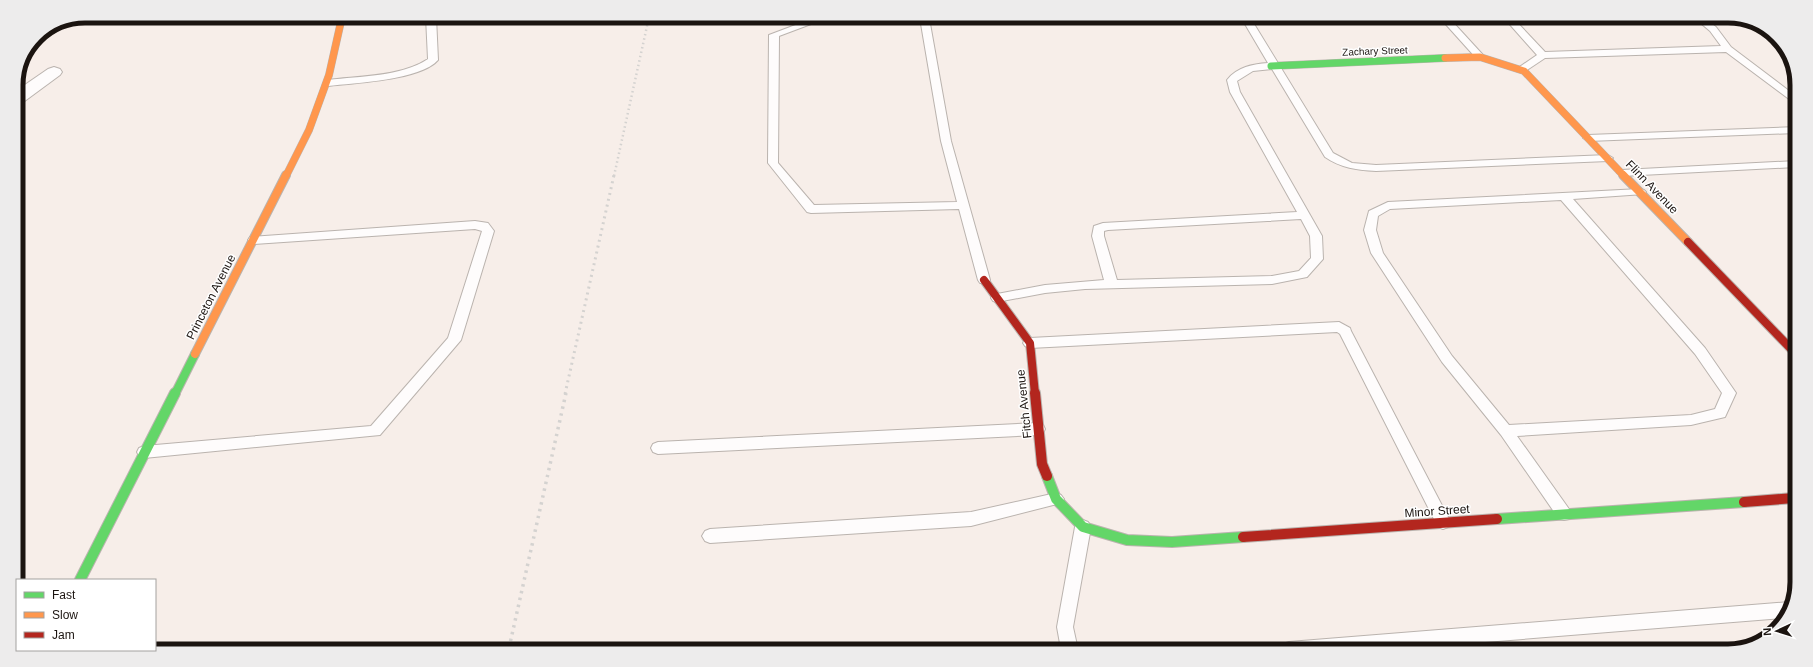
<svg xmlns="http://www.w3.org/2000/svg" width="1813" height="667" font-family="Helvetica,sans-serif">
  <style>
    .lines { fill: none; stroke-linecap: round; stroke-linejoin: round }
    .lane-casing { stroke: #bab3ae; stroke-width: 2 }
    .street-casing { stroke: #bab3ae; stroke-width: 2 }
    .fast-far2-casing { stroke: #bab3ae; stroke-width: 8 }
    .fast-far1-casing { stroke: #bab3ae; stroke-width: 10 }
    .fast-casing { stroke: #bab3ae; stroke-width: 12 }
    .slow-far1-casing { stroke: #bab3ae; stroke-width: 8 }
    .slow-casing { stroke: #bab3ae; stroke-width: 10 }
    .jam-far1-casing { stroke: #bab3ae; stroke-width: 10 }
    .jam-casing { stroke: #bab3ae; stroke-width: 12 }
    .lane { fill: #fefcfc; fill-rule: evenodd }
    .street { fill: #fefcfc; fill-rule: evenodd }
    .fast-far2 { stroke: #63d668; stroke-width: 7 }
    .fast-far1 { stroke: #63d668; stroke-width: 8 }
    .fast { stroke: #63d668; stroke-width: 10 }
    .slow-far1 { stroke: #ff974d; stroke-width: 7 }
    .slow { stroke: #ff974d; stroke-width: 8 }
    .jam-far1 { stroke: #b3261e; stroke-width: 8 }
    .jam { stroke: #b3261e; stroke-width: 10 }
    .rail-far2 { stroke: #d4d2d0; stroke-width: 2.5; stroke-dasharray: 1.5 3; stroke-linecap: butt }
    .rail-far1 { stroke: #d4d2d0; stroke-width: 3; stroke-dasharray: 2 4; stroke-linecap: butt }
    .rail { stroke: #d4d2d0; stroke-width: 3.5; stroke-dasharray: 2.5 4.5; stroke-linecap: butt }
    .labels { text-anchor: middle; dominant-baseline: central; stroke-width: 3; stroke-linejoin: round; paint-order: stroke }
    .far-street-label { font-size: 10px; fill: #1b1410; stroke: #fff }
    .street-label { font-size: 12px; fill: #1b1410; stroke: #fff }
    .rim { fill: none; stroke: #1b1410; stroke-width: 5 }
  </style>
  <rect width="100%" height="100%" fill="#f7eee9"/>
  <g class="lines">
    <defs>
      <path id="lane" d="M426 17H436L438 60C421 80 354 83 328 86L323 83 328 80C361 76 400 77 428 59Z
        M814 18H827L779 36 778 163 814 205 957 202 941 141 920 18H929L951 141 990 280 988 283H980L978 280 959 209 811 213 807 212 768 163 769 35Z
        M1242 19H1251L1333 153 1352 163 1376 165 1608 155 1613 158 1608 161 1376 171C1357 170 1341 168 1325 157L1272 69 1253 71 1237 81 1240 92 1322 236 1323 259 1307 277 1272 284 1085 289 1045 293 997 302 993 301 991 298 993 295 997 294 1045 285 1104 280 1092 236 1094 226 1103 223 1297 212 1230 92 1227 80C1237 67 1253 64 1268 63ZM1301 219 1310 236 1311 258 1299 271 1272 276 1117 280 1104 236V231L1108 230Z
        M1441 19H1450L1483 55V59H1477Z
        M1505 19H1514L1545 52 1721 46 1710 31 1697 20H1707L1716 27 1731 47 1797 97V105L1726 52 1545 58 1524 72H1518L1516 70 1518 68 1537 55Z
        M1797 127 1796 133 1588 141 1583 138 1588 135Z
        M1796 161V167L1622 176 1617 173 1622 170Z
        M1640 189 1644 190 1646 192 1644 194 1573 199 1705 348 1736 393 1725 417 1691 425 1517 436 1569 509 1572 514 1569 519 1564 520 1559 519 1501 435 1442 362 1371 253 1364 230 1369 211 1388 202ZM1561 200 1695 354 1722 393 1715 409 1691 415 1509 425 1452 356 1383 253 1376 230 1378 216 1390 209Z
        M475 221 488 223 494 231 461 340 380 435 144 458 139 456 137 452 139 448 144 446 371 426 448 338 482 231 475 229 254 244 248 240 250 237Z
        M1339 322 1350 328 1351 331 1448 517 1451 522 1448 527 1443 529 1438 527 1340 334 1337 332 1030 348 1025 346 1023 343 1025 340 1030 338Z
        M1038 423 1043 425 1045 429 1043 433 1038 435 658 454 653 452 651 448 653 444 658 442Z
        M1056 493 1061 495 1064 499 1061 503 971 526 710 543 705 541 702 536 705 531 710 529 971 512Z
        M1083 520 1088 522 1091 527 1073 627 1078 650 1061 649 1057 627 1075 527 1078 522Z
        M1789 602 1793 604 1783 618 1385 650H1281L1283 644 1289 642Z"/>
      <path id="street" d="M54 67 60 69 62 72 60 75 22 103 16 104V91L48 69Z"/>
      <path id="fast-far2" d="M1271 66 1445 58"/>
      <path id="fast-far1" d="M175 394 195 354"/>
      <path id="fast" d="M1047 476 1056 499 1083 527 1127 540 1172 542 1243 537
        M1497 519 1744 502
        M80 580 175 393"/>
      <path id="slow-far1" d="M1445 58 1480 57 1524 71 1624 176
        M286 176 309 130 329 75 342 17"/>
      <path id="slow" d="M1623 175 1688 242
        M195 354 286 175"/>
      <path id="jam-far1" d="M1688 242 1795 353
        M984 280 1030 343 1035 394"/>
      <path id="jam" d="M1035 393 1042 464 1047 476
        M1744 502 1794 498
        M1243 537 1497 519"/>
    </defs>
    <use href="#lane" class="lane-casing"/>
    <use href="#street" class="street-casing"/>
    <use href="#fast-far2" class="fast-far2-casing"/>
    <use href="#fast-far1" class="fast-far1-casing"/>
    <use href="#fast" class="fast-casing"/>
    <use href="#slow-far1" class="slow-far1-casing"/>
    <use href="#slow" class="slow-casing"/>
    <use href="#jam-far1" class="jam-far1-casing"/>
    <use href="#jam" class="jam-casing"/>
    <use href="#lane" class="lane"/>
    <use href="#street" class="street"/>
    <use href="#fast-far2" class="fast-far2"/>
    <use href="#fast-far1" class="fast-far1"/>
    <use href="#fast" class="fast"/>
    <use href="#slow-far1" class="slow-far1"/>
    <use href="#slow" class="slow"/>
    <use href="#jam-far1" class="jam-far1"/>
    <use href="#jam" class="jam"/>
    <path class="rail-far2" d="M614 176 649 17"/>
    <path class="rail-far1" d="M565 394 614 175"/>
    <path class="rail" d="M509 648 566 393"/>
  </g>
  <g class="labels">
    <g class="far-street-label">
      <text transform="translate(1375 51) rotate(-2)">Zachary Street</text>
    </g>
    <g class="street-label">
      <text transform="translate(1652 187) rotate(46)">Flinn Avenue</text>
      <text transform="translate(211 297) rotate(-63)">Princeton Avenue</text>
      <text transform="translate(1024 404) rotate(-96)">Fitch Avenue</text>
      <text transform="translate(1437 511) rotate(-4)">Minor Street</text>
    </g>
  </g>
  <path d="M0 0H1813V667H0ZM85 23H1728A62 62 0 0 1 1790 85V582A62 62 0 0 1 1728 644H85A62 62 0 0 1 23 582V85A62 62 0 0 1 85 23Z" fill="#edecec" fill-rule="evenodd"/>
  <path class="rim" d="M85 23H1728A62 62 0 0 1 1790 85V582A62 62 0 0 1 1728 644H85A62 62 0 0 1 23 582V85A62 62 0 0 1 85 23Z"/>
  <rect x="16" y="579" width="140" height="72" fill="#ffffff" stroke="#a4a19f"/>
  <rect x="24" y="592" width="20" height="6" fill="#63d668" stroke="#a4a19f"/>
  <text x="52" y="599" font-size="12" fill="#1b1410">Fast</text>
  <rect x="24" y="612" width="20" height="6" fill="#ff974d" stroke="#a4a19f"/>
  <text x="52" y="619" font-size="12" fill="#1b1410">Slow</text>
  <rect x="24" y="632" width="20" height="6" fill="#b3261e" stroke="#a4a19f"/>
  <text x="52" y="639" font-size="12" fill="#1b1410">Jam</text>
  <g transform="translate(1777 631) rotate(266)" stroke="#ffffff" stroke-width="3" paint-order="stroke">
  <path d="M0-3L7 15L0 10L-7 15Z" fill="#1b1410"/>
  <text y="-6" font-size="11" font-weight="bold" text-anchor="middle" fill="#1b1410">N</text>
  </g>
</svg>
